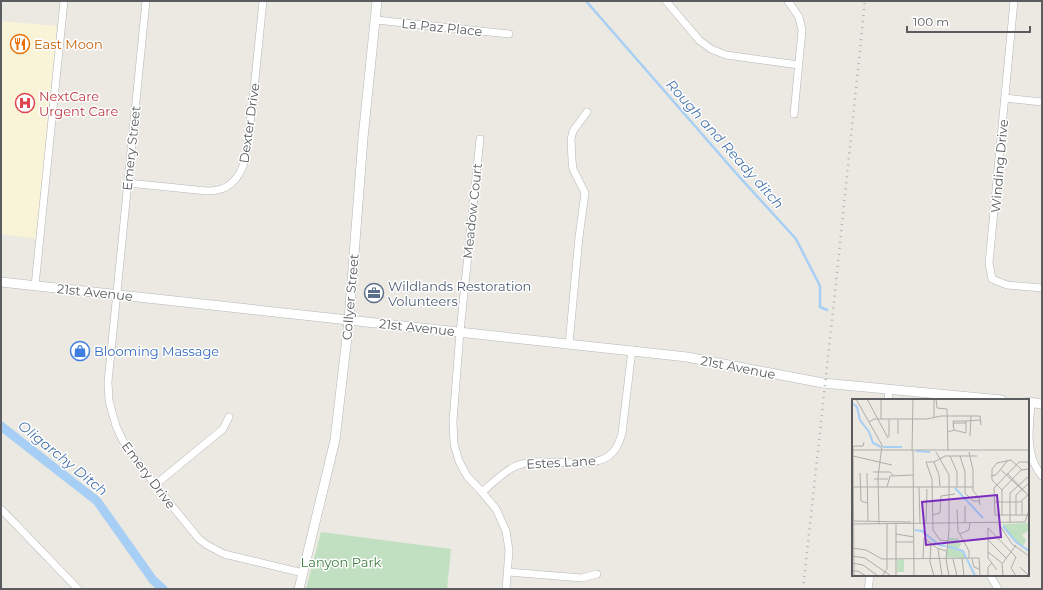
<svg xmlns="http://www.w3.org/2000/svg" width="1043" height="590" font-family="Montserrat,sans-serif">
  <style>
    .commercial { fill: #f9f3d8 }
    .green { fill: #c0e0c1 }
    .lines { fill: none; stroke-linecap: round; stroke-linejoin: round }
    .stream { stroke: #a7cff5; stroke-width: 2.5 }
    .canal { stroke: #a7cff5; stroke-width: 9 }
    .minor-casing { stroke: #b4b6ba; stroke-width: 8 }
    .tertiary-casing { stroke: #b4b6ba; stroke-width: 10 }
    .minor { stroke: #fff; stroke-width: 7 }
    .tertiary { stroke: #fff; stroke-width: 9 }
    .rail { stroke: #b1b2b2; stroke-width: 2.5; stroke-dasharray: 1 5; stroke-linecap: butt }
    .labels { text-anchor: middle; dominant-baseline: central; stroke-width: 3; stroke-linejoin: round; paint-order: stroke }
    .street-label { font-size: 13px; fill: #5a5c60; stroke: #fff }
    .food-label { font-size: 13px; fill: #c56008; stroke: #fff; text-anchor: start }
    .health-label { font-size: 13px; fill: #be3a42; stroke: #fff; text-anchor: start }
    .service-label { font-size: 13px; fill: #4e5e75; stroke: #fff; text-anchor: start }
    .shop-label { font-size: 13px; fill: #366cbe; stroke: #fff; text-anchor: start }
    .park-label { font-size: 13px; fill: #3c7c42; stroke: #fff }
    .water-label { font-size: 14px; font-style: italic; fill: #4a76ad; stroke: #fff }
    .inset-river { fill: none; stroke: #a7cff5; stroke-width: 2 }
    .inset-road { fill: none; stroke: #adada9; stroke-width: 1 }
    .view { fill: #7b2cbf; fill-opacity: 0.15; stroke: #7b2cbf; stroke-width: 2 }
    .inset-edge { fill: none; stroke: #5a5c60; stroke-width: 2 }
  </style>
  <rect width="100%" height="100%" fill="#ebe9e1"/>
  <path class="commercial" d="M1 21 57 26 37 239 1 234Z"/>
  <path class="green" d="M321 532 451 549 447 589H306Z"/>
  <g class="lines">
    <path class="stream" d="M586 1 735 172 796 239 820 286V307L827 310"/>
    <path class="canal" d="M1 426 97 501 153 580 163 589"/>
    <defs>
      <path id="minor" d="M146 1 108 382 109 401 116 426 123 441 155 485 199 539 207 545 224 554 303 573
        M666 1 699 40 711 49 726 55 799 65
        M788 1 799 17 802 30 794 114
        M1014 1 989 263 992 279 1007 285 1042 288
        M376 20 509 34
        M1005 98 1042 102
        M480 139 460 332 453 421 454 444 459 461 467 476 482 492 496 509 506 531 509 550 506 589
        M128 183 207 191C210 191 214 191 217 190 232 188 242 173 245 159L252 109 263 1
        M35 286 64 1
        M569 344 579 237 585 193 573 169 572 160 571 139 573 131 587 112
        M888 400 889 390
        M1031 403C1030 422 1026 444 1034 463 1036 467 1039 472 1042 476
        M155 485 223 429 229 417
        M482 492C493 483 508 467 522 464 546 456 596 473 613 452 618 447 620 440 622 433L632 350
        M1 509 78 589
        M507 572 582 578 597 574
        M990 575 998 589
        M868 589 870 575"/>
      <path id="tertiary" d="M1 282 687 357 823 383 1002 400
        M1028 402 1042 404
        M299 589 335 440 349 320 363 138 377 1"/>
    </defs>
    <use href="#minor" class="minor-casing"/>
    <use href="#tertiary" class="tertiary-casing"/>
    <use href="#minor" class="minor"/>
    <use href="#tertiary" class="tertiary"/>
    <path class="rail" d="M803 589 833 311 865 1"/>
  </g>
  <defs>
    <symbol id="restaurant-ring" viewBox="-11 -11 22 22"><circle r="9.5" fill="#fff" stroke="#e8710a" stroke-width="1.5"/><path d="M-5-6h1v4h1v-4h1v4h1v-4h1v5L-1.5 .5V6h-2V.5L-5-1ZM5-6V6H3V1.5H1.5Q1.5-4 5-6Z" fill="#e8710a"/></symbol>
    <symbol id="hospital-ring" viewBox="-11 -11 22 22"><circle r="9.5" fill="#fff" stroke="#e0444e" stroke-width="1.5"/><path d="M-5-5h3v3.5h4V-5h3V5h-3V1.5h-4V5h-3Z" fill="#e0444e"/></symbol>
    <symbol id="office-ring" viewBox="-11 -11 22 22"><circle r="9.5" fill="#fff" stroke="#5c6f8a" stroke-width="1.5"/><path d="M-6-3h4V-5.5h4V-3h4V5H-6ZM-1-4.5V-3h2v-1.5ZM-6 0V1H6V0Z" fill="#5c6f8a"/></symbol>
    <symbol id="shop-ring" viewBox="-11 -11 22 22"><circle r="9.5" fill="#fff" stroke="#3f7fe0" stroke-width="1.5"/><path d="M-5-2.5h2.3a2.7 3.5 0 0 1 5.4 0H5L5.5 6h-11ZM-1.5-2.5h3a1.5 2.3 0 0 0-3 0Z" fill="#3f7fe0"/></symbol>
  </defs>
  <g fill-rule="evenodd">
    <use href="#restaurant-ring" x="9" y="33" width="22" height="22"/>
    <use href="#hospital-ring" x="14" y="92" width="22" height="22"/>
    <use href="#office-ring" x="363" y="282" width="22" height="22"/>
    <use href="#shop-ring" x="69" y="340" width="22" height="22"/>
  </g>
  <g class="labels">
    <g class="street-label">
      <text transform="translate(442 27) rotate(6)">La Paz Place</text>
      <text transform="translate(249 123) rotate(-82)">Dexter Drive</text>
      <text transform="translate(131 148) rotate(-84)">Emery Street</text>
      <text transform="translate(999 166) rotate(-85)">Winding Drive</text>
      <text transform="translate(472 211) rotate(-84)">Meadow Court</text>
      <text transform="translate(95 292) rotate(6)">21st Avenue</text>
      <text transform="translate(350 297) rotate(-85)">Collyer Street</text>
      <text transform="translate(417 327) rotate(6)">21st Avenue</text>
      <text transform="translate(738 367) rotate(11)">21st Avenue</text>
      <text transform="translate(561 462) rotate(-3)">Estes Lane</text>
      <text transform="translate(149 475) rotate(53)">Emery Drive</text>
    </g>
    <g class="food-label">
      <text x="34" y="44">East Moon</text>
    </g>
    <g class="health-label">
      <text x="39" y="96">NextCare<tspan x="39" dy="15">Urgent Care</tspan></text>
    </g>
    <g class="service-label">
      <text x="388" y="286">Wildlands Restoration<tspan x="388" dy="15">Volunteers</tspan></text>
    </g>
    <g class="shop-label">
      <text x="94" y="351">Blooming Massage</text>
    </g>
    <g class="park-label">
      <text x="341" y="562">Lanyon Park</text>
    </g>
    <g class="water-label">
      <text transform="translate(725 144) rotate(48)">Rough and Ready ditch</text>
      <text transform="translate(63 458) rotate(39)">Oligarchy Ditch</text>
    </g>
  </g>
  <g transform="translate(852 399)">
    <rect width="177" height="177" fill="#ebe9e1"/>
    <path d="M177 124 176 132 170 136 174 141 171 147 164 143 150 125ZM97 139H106L109 146 105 151 111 153 114 159 94 158ZM52 160V173H45V161Z" fill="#c0e0c1"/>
    <path class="inset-river" d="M0 4 5 8 8 21 17 33 21 44 29 48M31 48H50M64 52 78 53M103 89 131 119M151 127 164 143 177 152M63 131 70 132 87 146 94 147M95 147 111 152 114 159M115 160 123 177"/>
    <path class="inset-road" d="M4 0 30 46 26 78 27 125M15 0 36 39M29 0V20M84 0 85 9 95 10 96 51M82 18V0M114 22 129 21M17 23 22 20H75L89 17H128L129 26M101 28 102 24H114M96 33 102 31 114 34V22H101L102 31M46 35V21M118 37 119 17M37 38V20M0 51H30M30 51H177M61 51 62 177M60 52 61 0M84 53 97 76V132L94 160 97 177M117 53 121 71V92L127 99 128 106M1 57 40 66M98 57 105 73V88M108 57 113 73V94L121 102H128M82 63 87 76 88 87M177 63H167L142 89 143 116H177M149 71 176 96M21 73H38L41 76M8 74 9 102 15 104M15 74 16 122M155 74 174 94M139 77 144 76 156 61M22 80H36M0 88H121M35 88 38 77 61 76M67 88 68 124M150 91 140 81V70L145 64 159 61 170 71M170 102V115M143 103H168L177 95M113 107V124M105 110 106 132 117 152V159M80 116 88 114 89 97 103 95M150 116V91L169 71 177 70M164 116V96L177 84M0 122 59 123M173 123 177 111M44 124V177M74 124 75 90M158 124V94L177 77M0 125 173 123M147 125 160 145 177 157M136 129 164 158 159 169 164 177M136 129V159L145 171M44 135 62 138M108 135 117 131 118 124M136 141 154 159M96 142 88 141 81 131 80 80 74 63H82L93 57H125M44 143H62M79 145 78 163 82 177M0 149 14 151 30 160 127 159 128 177M86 150 90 177M136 153 150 164M0 157 13 159 39 177M71 159 72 139 85 149 94 152M110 159 112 177M101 160 105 177M120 160 122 168 127 170M0 164 11 166 26 177M168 168 177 177M0 172H6L14 177M2 177 1 47H11L12 43M30 177 35 170V125M136 177V168L140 164M151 177 150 165 164 146"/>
    <path class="view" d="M145 96 149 138 74 146 70 103Z"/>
    <rect width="177" height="177" class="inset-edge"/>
  </g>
  <rect width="1043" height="590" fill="none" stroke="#5a5c60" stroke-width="4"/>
  <path d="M907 26v6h123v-6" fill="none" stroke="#5a5c60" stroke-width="2"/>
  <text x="913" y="26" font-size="12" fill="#5a5c60" stroke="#ffffff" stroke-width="3" paint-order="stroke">100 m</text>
</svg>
